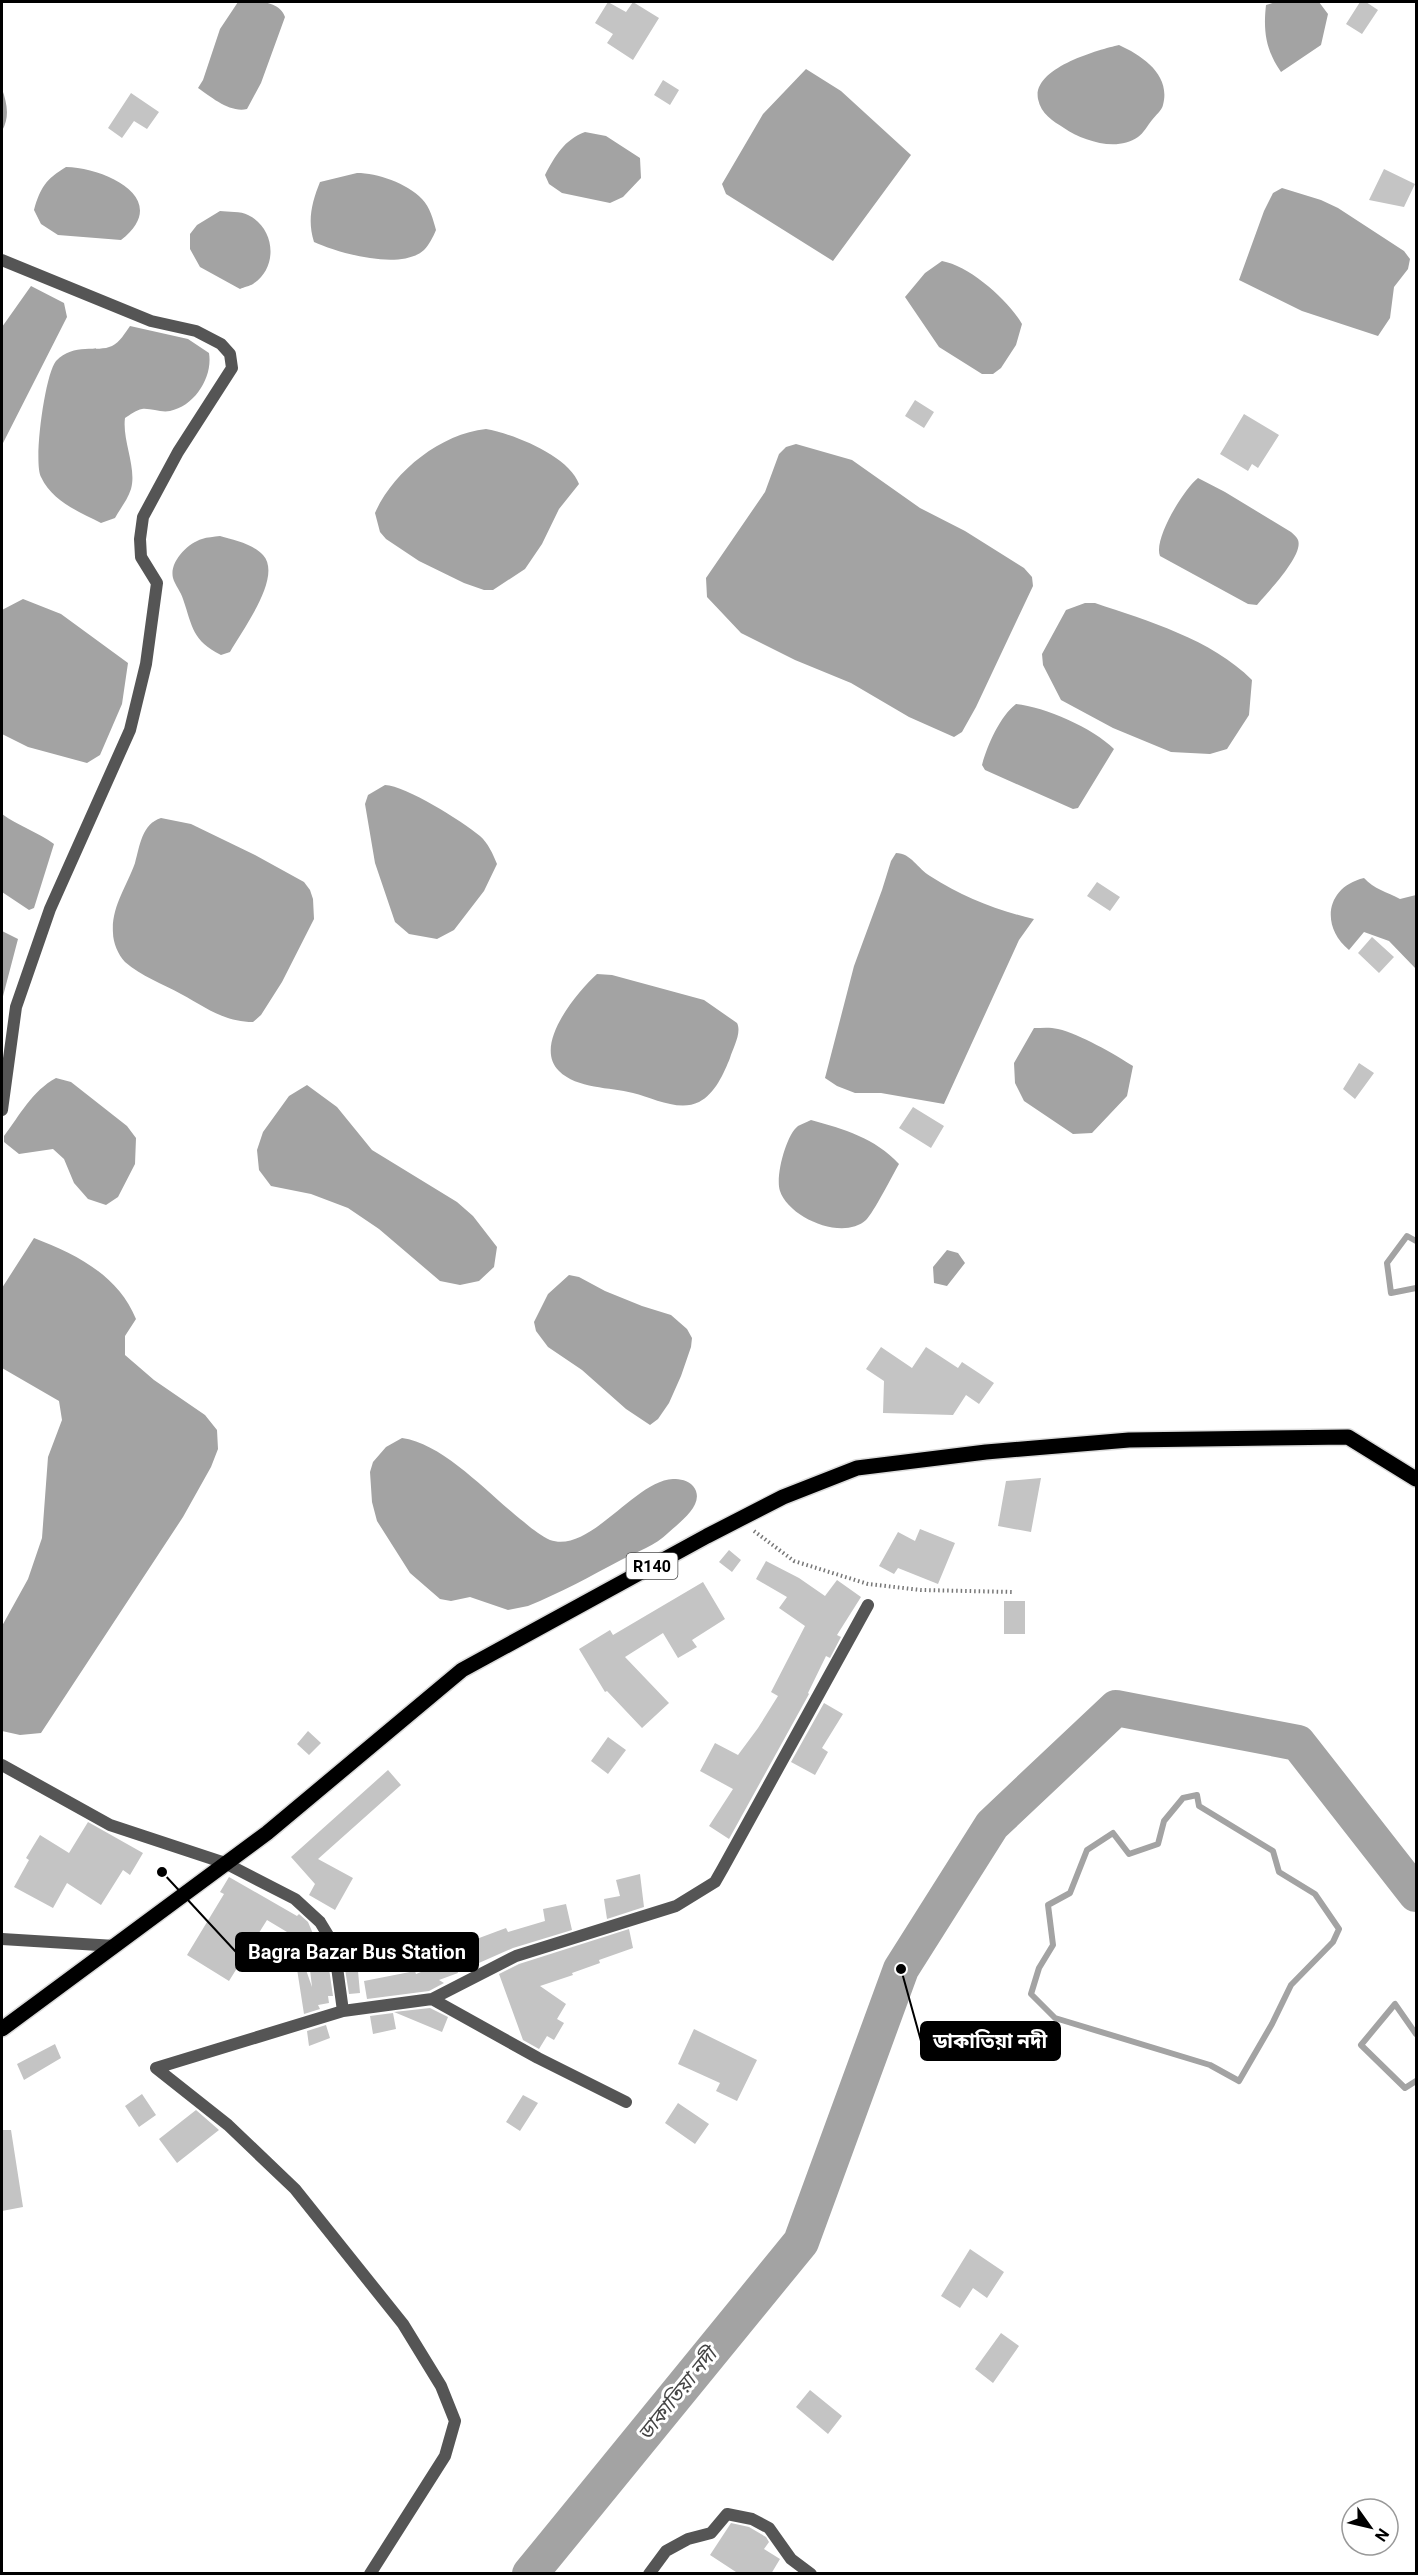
<svg xmlns="http://www.w3.org/2000/svg" width="1418" height="2575" font-family="Roboto,'Noto Sans Bengali',sans-serif">
  <style>
    .water { fill: #a3a3a3 }
    .lines { fill: none; stroke-linecap: round; stroke-linejoin: round }
    .stream { stroke: #a3a3a3; stroke-width: 6 }
    .river { stroke: #a3a3a3; stroke-width: 36 }
    .building { fill: #c4c4c4 }
    .primary-casing { stroke: #dbdbdb; stroke-width: 18 }
    .path { stroke: #777; stroke-width: 4; stroke-dasharray: 1.5 3; stroke-linecap: butt }
    .minor { stroke: #555; stroke-width: 12 }
    .primary { stroke: #000; stroke-width: 15 }
    .labels { text-anchor: middle; dominant-baseline: central; stroke-width: 6; stroke-linejoin: round; paint-order: stroke }
    .shield { fill: #fff; stroke: #4c4c4c; stroke-width: 1.5 }
    .shield-label { font-size: 16px; font-weight: bold; fill: #000 }
    .water-label { font-size: 20px; font-style: italic; fill: #444; stroke: #fff }
    .leader { fill: none; stroke: #000; stroke-width: 2 }
    .callout-dot { fill: #000; stroke: #fff; stroke-width: 2 }
    .callout { fill: #000; stroke: #000; stroke-width: 2 }
    .callout-label { font-size: 20px; text-anchor: middle; font-weight: bold; fill: #fff }
  </style>
  <rect width="100%" height="100%" fill="#fff"/>
  <path class="water" d="M238 2C255 1 279 0 285 17L261 83 247 109C230 113 211 97 198 88L203 80 220 29Z
    M1276 2H1319L1328 14 1321 45 1281 72C1266 50 1263 32 1266 5Z
    M1119 45C1143 56 1171 75 1163 105 1162 110 1155 116 1152 120 1148 125 1143 134 1138 137 1117 152 1083 141 1064 128 1053 121 1041 114 1038 99 1032 68 1098 50 1119 45Z
    M806 69 841 91 911 155 833 261 726 194 722 184 763 114Z
    M2 89C7 103 10 117 2 131Z
    M585 132 606 136 640 158 641 178 623 197 610 203 562 193 549 184 545 175C555 156 564 140 585 132Z
    M66 167C106 168 173 199 121 240L58 235 41 224 34 210C40 188 46 179 66 167Z
    M357 173C377 173 407 183 422 199 430 207 433 219 436 230 433 237 429 245 424 250 401 271 338 253 314 242 307 220 312 202 320 182Z
    M1282 188 1321 200 1338 208 1404 251 1410 259 1408 269 1394 287 1390 318 1378 336 1302 311 1239 280 1264 211 1273 193Z
    M220 211C228 212 241 211 248 215 275 228 279 267 253 284 250 286 244 287 240 289L200 267 190 249V234L197 225Z
    M942 261C970 266 1008 300 1022 324L1016 345 1001 368 993 374H982L939 347 905 297 925 273Z
    M31 286 64 303 67 317 2 445V327Z
    M130 326 188 339 209 353C213 377 195 406 170 411 161 413 151 408 142 409 136 410 130 415 125 418 122 440 137 468 131 489 128 499 120 509 115 518L101 523C78 511 53 502 41 477 33 462 45 374 56 361 74 342 97 353 112 346 120 342 125 333 130 326Z
    M486 429C514 434 569 456 579 484L559 509 542 544 525 569 493 590H484L464 583 419 561 386 539 380 532 375 513C393 472 440 434 486 429Z
    M796 444 852 460 920 508 965 531 1024 568 1032 577 1033 586 976 707 962 732 954 737 909 717 851 683 795 660 741 633 707 597 706 578 765 492 779 454 786 447Z
    M1198 478 1225 492 1291 532C1294 535 1297 537 1298 540 1304 555 1267 593 1257 605L1248 604 1160 556C1153 539 1184 489 1198 478Z
    M220 536C234 540 253 544 263 555 283 577 242 630 230 652L221 655C192 640 193 628 183 599 181 592 175 585 173 578 169 562 188 543 202 539 207 537 214 537 220 536Z
    M23 599 61 614 128 663 122 704 100 755 87 763 28 747 2 734V610Z
    M1085 603H1095C1148 621 1211 639 1252 680L1249 715 1227 749 1210 754 1171 752 1113 728 1061 700 1043 665 1042 654 1066 610Z
    M1016 704C1045 707 1093 728 1114 749L1078 808 1073 809 985 770 982 765C987 746 1000 716 1016 704Z
    M385 785C406 786 462 821 480 836 488 843 493 854 497 864L484 891 454 930 437 939 409 934 395 922 375 863 365 804 368 795Z
    M2 814C18 826 38 832 54 844L34 908 29 910 2 892Z
    M161 818 191 824 255 855 304 882 310 890 313 899 314 919 282 982 261 1015 253 1022C224 1022 205 1007 181 994 163 984 141 976 125 962 118 955 113 942 113 933 111 907 127 886 135 863 140 845 142 824 161 818Z
    M896 853C911 853 918 869 930 876 963 897 996 910 1034 919L1019 940 944 1104 881 1093H855L837 1086 825 1078 854 966 882 890 891 861Z
    M1364 878C1374 889 1387 892 1400 899L1416 895V969L1389 941 1364 932 1349 950C1320 926 1326 887 1364 878Z
    M2 931 18 939 2 1000Z
    M597 974 612 975 704 1000 737 1023C742 1033 733 1048 730 1058 724 1073 715 1094 699 1102 679 1112 653 1098 633 1093 610 1087 577 1089 559 1071 532 1045 578 991 597 974Z
    M1034 1028C1042 1028 1050 1027 1058 1029 1080 1034 1114 1054 1133 1066L1127 1096 1092 1133 1073 1134 1024 1101 1015 1083 1014 1063Z
    M56 1078 71 1082 127 1126 136 1138 135 1164 118 1197 106 1205 88 1199 74 1183 64 1159 53 1149 19 1154 4 1142V1136C20 1115 32 1091 56 1078Z
    M307 1085 337 1107 372 1150 457 1202 473 1216 497 1247 494 1267 479 1281 460 1285 440 1281 379 1229 348 1208 311 1194 271 1186 259 1170 257 1150 263 1132 289 1096Z
    M811 1120C844 1129 875 1138 899 1164 892 1176 874 1212 866 1220 843 1241 789 1218 780 1191 775 1177 786 1135 798 1126 802 1124 807 1122 811 1120Z
    M34 1238C76 1254 118 1275 136 1319L125 1336V1355L154 1380 205 1415 217 1430 218 1449 211 1467 183 1517 41 1733 20 1735 2 1731V1626L28 1579 42 1538 48 1457 62 1420 59 1401 2 1368V1288Z
    M947 1250 958 1253 965 1263 947 1286 934 1283 933 1267Z
    M569 1275 579 1277 605 1291 642 1306 671 1315 687 1329 692 1338 691 1347 681 1376 669 1403 658 1419 650 1425 626 1409 582 1370 548 1347 536 1331 534 1322 548 1294Z
    M402 1438C445 1444 490 1496 524 1522 531 1528 541 1536 550 1540 590 1554 634 1481 673 1479 680 1479 688 1480 693 1486 707 1503 680 1522 668 1533 656 1545 637 1552 621 1560 591 1576 560 1593 528 1606L508 1610 470 1597 451 1601 440 1599 410 1573 377 1521 372 1502 370 1472 373 1462 386 1447Z"/>
  <g class="lines">
    <path class="stream" d="M1416 1241 1407 1236 1387 1263 1391 1293 1416 1288
      M1197 1795 1199 1806 1273 1851 1279 1872 1315 1894 1339 1929 1333 1942 1291 1985 1272 2024 1239 2081 1210 2065 1055 2018 1031 1994 1039 1968 1053 1945 1048 1905 1070 1893 1087 1850 1113 1833 1129 1854 1158 1844 1164 1821 1183 1798Z
      M1416 2034 1395 2004 1361 2045 1405 2088 1416 2081"/>
    <path class="river" d="M530 2574 801 2242 901 1969 992 1825 1116 1708 1298 1743 1416 1894"/>
  </g>
  <path class="building" d="M608 2 626 12 633 2 659 18 633 60 607 43 613 34 595 23Z
    M1360 2H1366L1378 10 1362 34 1346 24Z
    M663 80 679 90 670 105 654 95Z
    M131 93 159 112 147 129 134 121 122 138 108 128Z
    M1384 169 1415 184 1404 207 1369 200Z
    M915 400 934 412 924 428 905 416Z
    M1244 414 1279 435 1258 468 1252 464 1248 471 1220 454Z
    M1097 882 1120 897 1110 911 1087 896Z
    M1372 937 1394 957 1379 973 1358 953Z
    M1359 1063 1374 1073 1355 1099 1343 1089Z
    M913 1107 944 1126 931 1148 899 1128Z
    M881 1347 912 1368 926 1347 958 1368 962 1362 994 1383 979 1404 966 1395 953 1415 883 1413 884 1381 866 1369Z
    M1041 1478 1031 1532 998 1526 1006 1481Z
    M920 1529 955 1543 938 1584 898 1568 894 1574 879 1566 898 1532 915 1541Z
    M729 1550 741 1560 732 1572 719 1562Z
    M766 1561 799 1578 825 1596 837 1580 861 1597 837 1635 841 1637 830 1658 826 1656 808 1693 809 1694 729 1839 709 1826 733 1789 700 1771 715 1743 738 1755 758 1728 778 1696 771 1692 805 1626 779 1608 787 1597 756 1579Z
    M703 1582 725 1619 692 1640 697 1647 678 1658 663 1633 625 1657 669 1703 642 1728 607 1691 605 1692 579 1649 610 1630 613 1635Z
    M1004 1601H1025V1634H1004Z
    M824 1703 843 1714 822 1748 828 1752 815 1775 791 1762Z
    M308 1731 321 1743 309 1755 297 1744Z
    M608 1737 626 1750 608 1774 591 1761Z
    M388 1770 401 1785 318 1859 353 1878 335 1910 309 1895 315 1884 291 1857Z
    M88 1822 143 1853 130 1875 123 1870 101 1905 67 1883 53 1908 14 1887 29 1860 26 1858 40 1835 69 1853Z
    M640 1874 644 1907 607 1919 604 1899 620 1896 616 1880Z
    M229 1877 297 1916 299 1914 308 1922 317 1943 322 1942 326 1948 333 1996H328L329 2003 318 2005 320 2009 304 2014 297 1969 305 1967 312 1987 310 1970 299 1944 292 1935 267 1920 229 1981 187 1955 224 1894 220 1892Z
    M566 1904 572 1930 513 1948 463 1970 455 1947 506 1928 508 1932 545 1921 543 1909Z
    M629 1929 633 1948 599 1960 600 1963 572 1973 573 1975 540 1986 566 2004 557 2019 564 2023 554 2040 547 2036 539 2049 523 2040 499 1974 519 1964Z
    M349 1937 354 1972 358 1971 360 1993 349 1994 340 1938Z
    M453 1959 458 1973 439 1980 444 1983 429 1991 367 1999 364 1981 415 1971 416 1974Z
    M430 2008 448 2017 442 2032 394 2012Z
    M393 2013 396 2029 373 2034 370 2016Z
    M326 2025 330 2038 309 2046 307 2031Z
    M694 2029 757 2060 737 2101 716 2091 720 2083 678 2064Z
    M55 2044 61 2058 24 2080 17 2064Z
    M142 2094 156 2115 139 2127 125 2106Z
    M523 2095 538 2103 520 2131 506 2122Z
    M678 2103 709 2124 695 2144 665 2123Z
    M196 2110 219 2130 177 2163 159 2139Z
    M2 2130H11L23 2207 2 2211Z
    M970 2249 1004 2272 987 2298 973 2288 960 2308 941 2296Z
    M1001 2333 1019 2346 993 2383 975 2369Z
    M810 2390 842 2416 828 2434 796 2407Z
    M731 2523 749 2527 766 2537 769 2542 764 2549 780 2559 771 2574H739L710 2555Z"/>
  <g class="lines">
    <defs>
      <path id="primary" d="M2 2029 267 1833 462 1670 707 1536 783 1497 857 1468 986 1452 1129 1440 1348 1437 1416 1479"/>
    </defs>
    <use href="#primary" class="primary-casing"/>
    <path class="path" d="M754 1531 794 1561 868 1584 921 1590 1013 1592"/>
    <path class="minor" d="M2 260 151 321 196 331 221 344 230 354 232 368 178 452 143 517 140 539 141 557 157 583 146 664 130 730 50 909 16 1007 2 1110
      M2 1765 110 1825 225 1863 295 1899 320 1922 334 1945 343 2011
      M2 1939 115 1946
      M432 1999 538 2058 626 2102
      M370 2574 445 2456 455 2421 441 2386 403 2324 295 2189 228 2125 156 2068 343 2011 432 1999 516 1956 676 1906 715 1882 723 1868 868 1605
      M649 2574 666 2551 688 2539 711 2533 727 2514 752 2519 769 2528 791 2559 811 2574"/>
    <use href="#primary" class="primary"/>
  </g>
  <g class="labels">
    <rect class="shield" x="626.5" y="1553" width="51" height="26" rx="4.5"/>
    <g class="shield-label">
      <text x="652" y="1566">R140</text>
    </g>
    <g class="water-label">
      <text transform="translate(677 2394) rotate(-51)">ডাকাতিয়া নদী</text>
    </g>
  </g>
  <path class="leader" d="M162 1872L236 1952M901 1969L921 2041"/>
  <g class="callout-dot">
    <circle cx="162" cy="1872" r="6"/>
    <circle cx="901" cy="1969" r="6"/>
  </g>
  <g class="callout">
    <rect x="236" y="1933" width="242" height="38" rx="6"/>
    <rect x="921" y="2022" width="139" height="38" rx="6"/>
  </g>
  <g class="callout-label">
    <text x="357" y="1959">Bagra Bazar Bus Station</text>
    <text x="990" y="2048">ডাকাতিয়া নদী</text>
  </g>
  <rect width="1418" height="2575" fill="none" stroke="#000000" stroke-width="6"/>
  <g transform="translate(1370 2527) rotate(124)"><circle r="28" fill="#ffffff" stroke="#999999" stroke-width="1.5"/>
  <path d="M0-4.5L10 22L0 15L-10 22Z" fill="#000000"/>
  <text y="-9" font-size="16" font-weight="bold" text-anchor="middle" fill="#000000">N</text>
  </g>
</svg>
